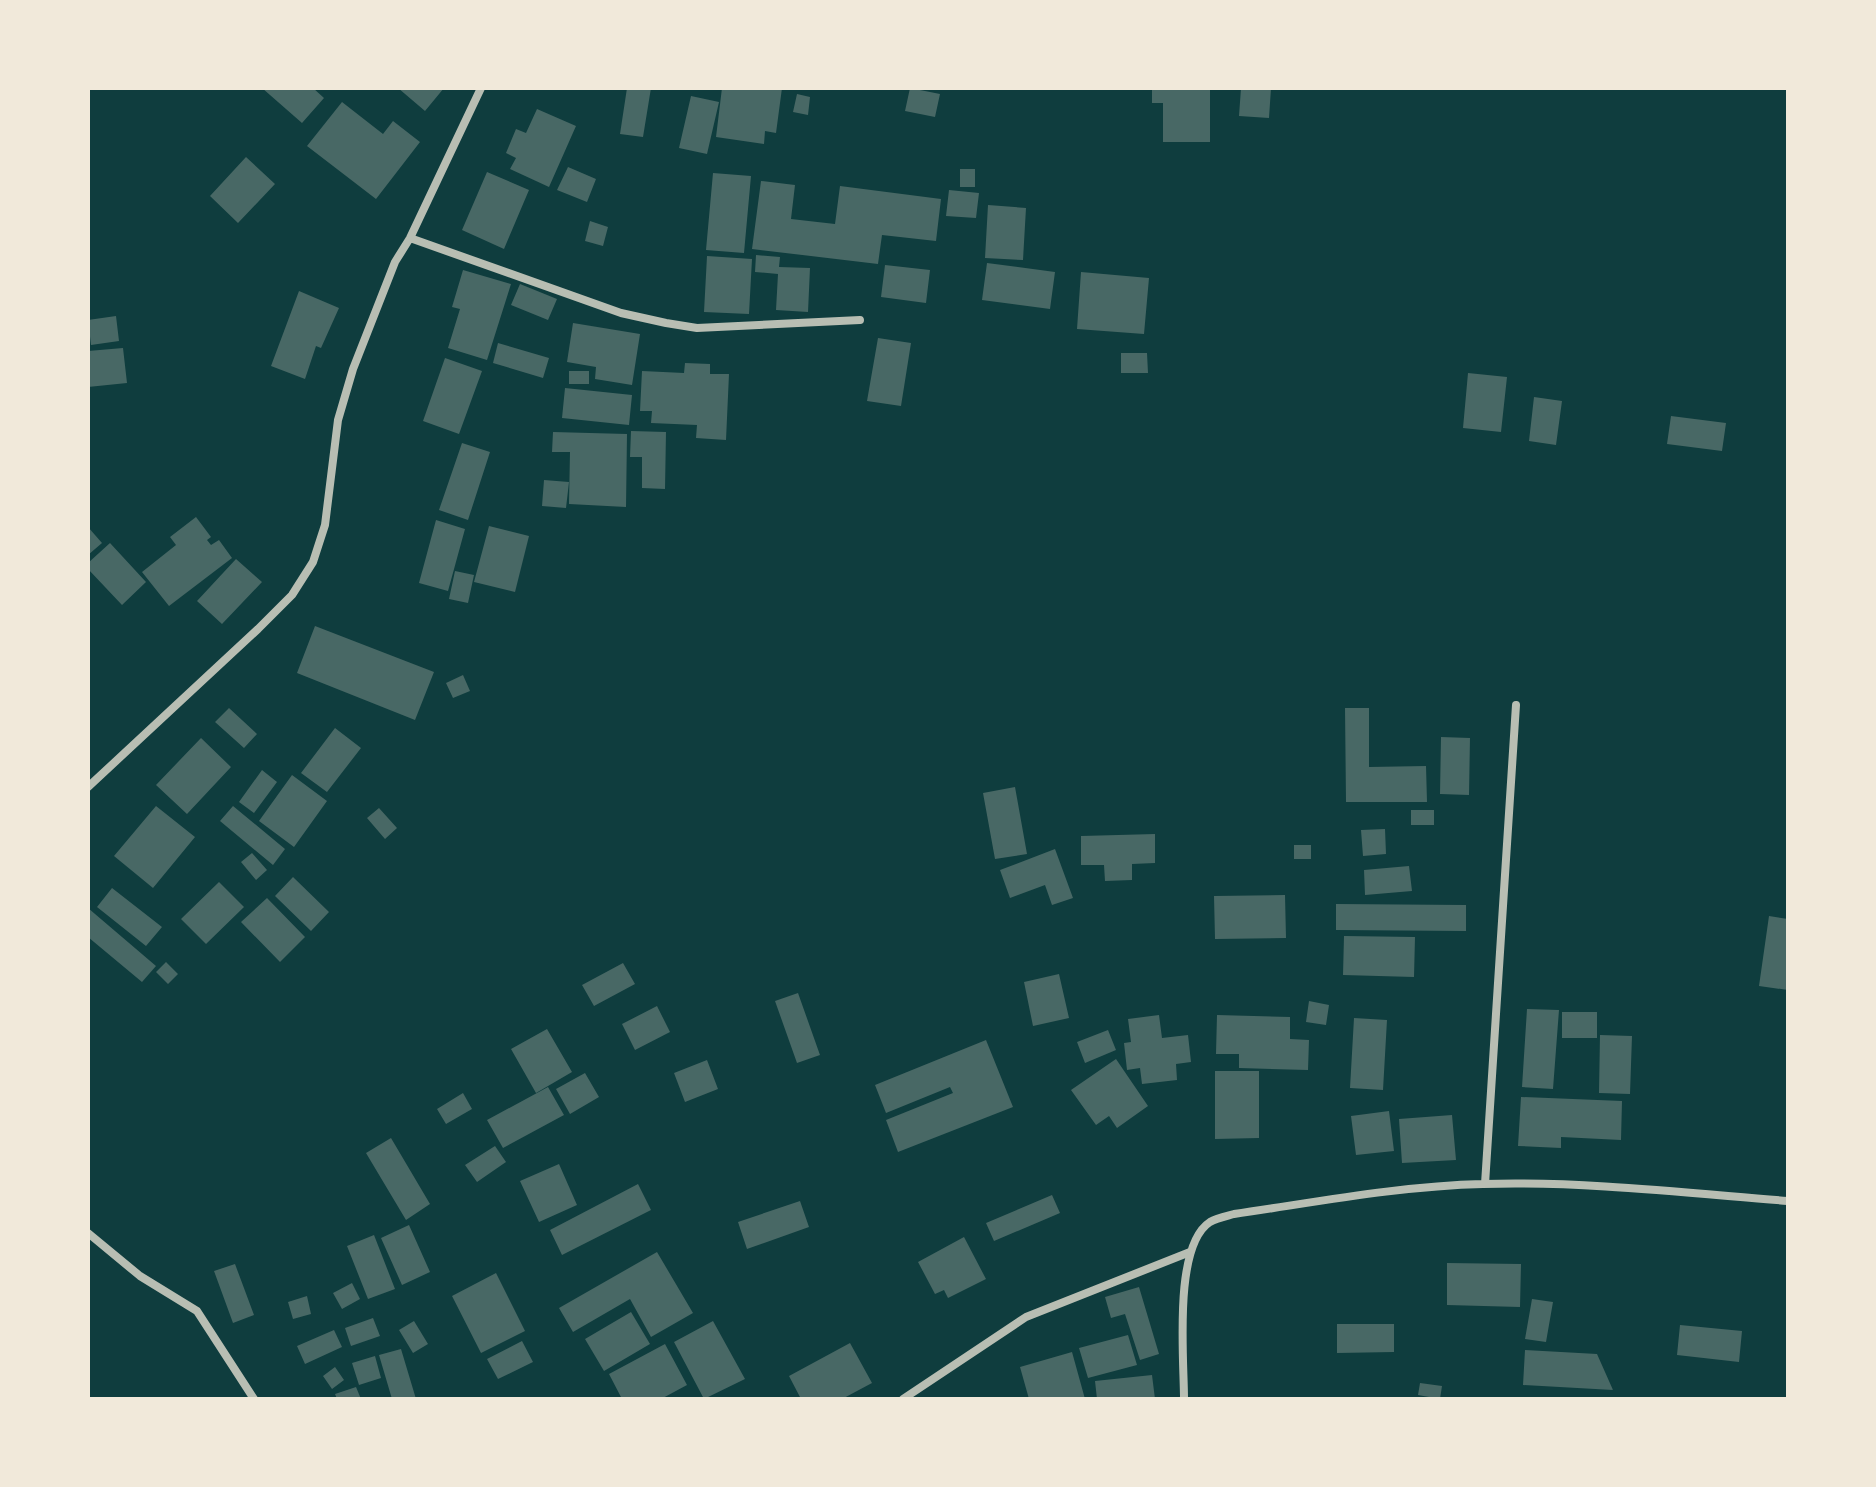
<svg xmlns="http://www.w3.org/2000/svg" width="1876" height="1487" font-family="'Space Grotesk',sans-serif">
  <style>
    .building { fill: #486865 }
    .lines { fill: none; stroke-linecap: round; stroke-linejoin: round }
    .minor { stroke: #b8beb3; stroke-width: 8 }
  </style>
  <rect width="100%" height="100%" fill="#0f3d3e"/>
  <path class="building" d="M262 88H313L324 98 302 123Z
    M398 88H444L425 111Z
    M627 88H651L643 137 620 134Z
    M722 88H782L776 133 765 131 764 144 716 137Z
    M910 88 940 94 935 117 905 111Z
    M1152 88H1210V142H1163V103H1152Z
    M1241 88H1271L1269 118 1239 116Z
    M797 94 810 97 808 115 793 112Z
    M691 96 719 102 707 154 679 148Z
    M342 102 383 134 393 121 420 142 376 199 307 146Z
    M537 109 576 126 549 187 510 169 516 158 506 153 516 129 526 133Z
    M246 157 275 184 238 223 210 196Z
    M568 167 596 179 587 202 557 190Z
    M960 169H975V187H960Z
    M487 172 529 190 504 249 462 230Z
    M713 173 751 176 744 253 706 250Z
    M761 181 795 185 791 219 835 224 840 186 941 199 936 241 882 235 878 264 752 249Z
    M949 190 979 193 976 218 946 216Z
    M988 205 1026 208 1023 260 985 258Z
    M590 221 608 227 603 246 585 241Z
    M756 255 780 257 779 267 810 268 808 312 776 310 778 274 755 272Z
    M707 256 752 259 749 314 704 312Z
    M987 263 1055 272 1050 309 982 300Z
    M885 265 930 270 926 303 881 297Z
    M463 270 511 284 487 360 448 348 460 309 452 307Z
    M1081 272 1149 278 1144 334 1077 329Z
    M520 284 557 299 548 320 511 305Z
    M299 291 339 308 321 348 316 346 305 379 271 366Z
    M116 316 119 341 91 345 88 320Z
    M573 323 640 334 632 385 595 379 596 367 567 362Z
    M878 338 911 343 901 406 867 401Z
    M498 343 549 358 543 378 493 363Z
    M123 348 127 383 88 387V351Z
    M1121 353H1147L1148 373H1121Z
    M445 358 482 371 459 434 423 421Z
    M685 363 710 364V374H729L726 440 696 438 697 425 651 423 652 411H640L642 371 684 373Z
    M569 371H589V384H569Z
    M1468 373 1507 377 1501 432 1463 428Z
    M565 388 632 395 629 425 562 418Z
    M1534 397 1562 401 1556 445 1529 441Z
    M1671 416 1726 423 1722 451 1667 444Z
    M631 431 666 432 665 489 642 488V457H630Z
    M553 432 627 434 626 507 569 504 570 452H552Z
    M462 443 490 452 468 520 439 510Z
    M544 480 569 482 566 508 542 506Z
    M196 517 211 537 207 540 211 545 219 540 232 558 169 606 142 572 176 545 170 537Z
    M436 520 465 529 448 591 419 583Z
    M489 526 529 536 515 592 474 582Z
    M88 527 102 543 88 555Z
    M110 543 146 582 122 605 88 569V563Z
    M236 559 262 582 222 624 197 601Z
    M455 571 474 575 468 603 449 599Z
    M315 626 434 672 415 720 297 673Z
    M463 675 470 691 453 698 446 683Z
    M229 708 257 734 244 748 215 722Z
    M1345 708H1369V767L1426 766 1427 802H1346Z
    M335 728 361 748 327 792 301 773Z
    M1441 737 1470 738 1469 795 1440 794Z
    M201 738 231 767 187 814 156 785Z
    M262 770 277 782 254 813 239 802Z
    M292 775 327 801 294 847 259 821Z
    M1015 787 1027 854 995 859 983 793Z
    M156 806 195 837 153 888 114 856Z
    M233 806 285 849 273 865 220 821Z
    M379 808 397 828 385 839 367 818Z
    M1411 810H1434V825H1411Z
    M1385 829 1386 854 1363 856 1361 830Z
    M1155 834V863L1132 864V880L1105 881 1104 865H1081V836Z
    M1294 845H1311V859H1294Z
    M1055 849 1073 898 1052 905 1045 885 1010 898 1000 870Z
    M252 853 267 870 256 880 241 862Z
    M1409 866 1412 891 1365 895 1364 870Z
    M293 877 329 912 311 931 275 896Z
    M219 882 244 907 206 944 181 919Z
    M112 888 162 927 146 946 97 907Z
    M1285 895 1286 938 1215 939 1214 896Z
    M267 898 305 937 280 962 241 922Z
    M1336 904 1466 905V931L1336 930Z
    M88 908 156 966 142 982 88 937Z
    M1769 916 1788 919V990L1759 986Z
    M1344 936 1415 937 1414 977 1343 975Z
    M166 962 178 974 168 984 156 972Z
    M623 963 635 984 594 1006 582 985Z
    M1059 974 1069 1018 1033 1026 1024 982Z
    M798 993 820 1055 797 1063 775 1001Z
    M1309 1001 1329 1005 1326 1025 1306 1022Z
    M657 1006 670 1032 635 1050 622 1024Z
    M1527 1009 1559 1010 1553 1089 1522 1087Z
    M1562 1012H1597V1038H1562Z
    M1159 1015 1162 1038 1188 1035 1191 1062 1176 1064 1177 1080 1142 1084 1140 1068 1127 1070 1124 1043 1131 1042 1128 1019Z
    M1217 1015 1290 1017V1039L1309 1040 1308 1070 1239 1068V1054H1216Z
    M1354 1018 1387 1020 1383 1090 1350 1088Z
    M547 1029 572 1072 536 1093 511 1049Z
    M1108 1030 1116 1050 1085 1063 1077 1042Z
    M1600 1035 1632 1036 1630 1094 1599 1093Z
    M986 1040 1013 1107 898 1152 886 1120 953 1093 950 1087 886 1113 875 1085Z
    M1116 1059 1148 1106 1117 1128 1109 1116 1096 1125 1071 1090Z
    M707 1060 718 1089 685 1102 674 1073Z
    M1215 1071H1259V1138L1215 1139Z
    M585 1073 599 1097 570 1114 556 1089Z
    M548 1087 564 1115 503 1148 487 1120Z
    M463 1093 472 1109 446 1124 437 1109Z
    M1521 1097 1622 1101 1621 1140 1561 1137V1148L1518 1146Z
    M1389 1111 1394 1151 1356 1155 1351 1116Z
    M1452 1115 1456 1160 1402 1163 1399 1119Z
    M391 1138 430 1204 406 1220 366 1153Z
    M495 1146 506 1162 477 1182 465 1165Z
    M559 1164 577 1205 539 1222 520 1181Z
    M638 1184 651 1210 562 1255 550 1230Z
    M1052 1195 1060 1213 994 1241 986 1223Z
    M800 1201 809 1227 747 1249 738 1222Z
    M409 1225 430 1272 402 1285 381 1238Z
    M374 1235 395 1289 368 1299 347 1246Z
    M964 1237 986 1279 948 1298 944 1290 935 1294 918 1262Z
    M657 1252 693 1313 651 1337 630 1299 573 1332 559 1308Z
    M1447 1263 1521 1264 1520 1307 1447 1305Z
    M235 1264 254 1315 233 1323 214 1271Z
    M496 1273 525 1331 481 1353 452 1296Z
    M352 1283 360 1299 342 1309 333 1293Z
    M1139 1287 1159 1354 1140 1360 1125 1314 1111 1318 1105 1297Z
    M307 1296 311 1314 293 1319 288 1302Z
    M1532 1299 1553 1302 1546 1342 1525 1339Z
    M631 1312 650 1344 604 1371 585 1339Z
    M373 1318 380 1336 351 1346 345 1328Z
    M414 1321 428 1344 413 1353 399 1330Z
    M713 1321 745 1379 704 1399 674 1342Z
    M1337 1324H1394V1352L1337 1353Z
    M1680 1325 1742 1331 1739 1362 1677 1355Z
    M334 1330 342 1347 305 1364 297 1346Z
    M1128 1335 1137 1365 1088 1378 1079 1348Z
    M522 1341 533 1362 498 1379 487 1359Z
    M850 1343 872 1383 842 1399H801L789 1376Z
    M665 1344 687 1385 661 1399H622L609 1374Z
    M401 1349 416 1399H392L379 1355Z
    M1525 1350 1597 1354 1613 1390 1523 1385Z
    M1072 1352 1085 1399H1029L1020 1367Z
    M375 1356 381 1378 359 1385 352 1363Z
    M335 1367 344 1380 332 1389 323 1376Z
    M1152 1375 1155 1399H1097L1095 1381Z
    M1420 1383 1442 1386 1440 1399 1418 1395Z
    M356 1387 361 1399H337L335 1394Z"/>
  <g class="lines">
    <path class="minor" d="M410 238 621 313 666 323 697 328 860 320
      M88 787 258 629 292 595 313 562 325 525 338 420 353 369 395 262 410 238 481 88
      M1485 1184 1516 705
      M88 1233 140 1276 197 1311 254 1399
      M903 1399 1026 1317 1190 1252
      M1184 1399C1184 1358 1173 1246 1210 1222 1217 1218 1227 1216 1234 1214 1317 1202 1400 1186 1483 1184 1584 1181 1688 1193 1788 1201"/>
  </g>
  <rect width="1876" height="1487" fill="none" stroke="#f1e9da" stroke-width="180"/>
</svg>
